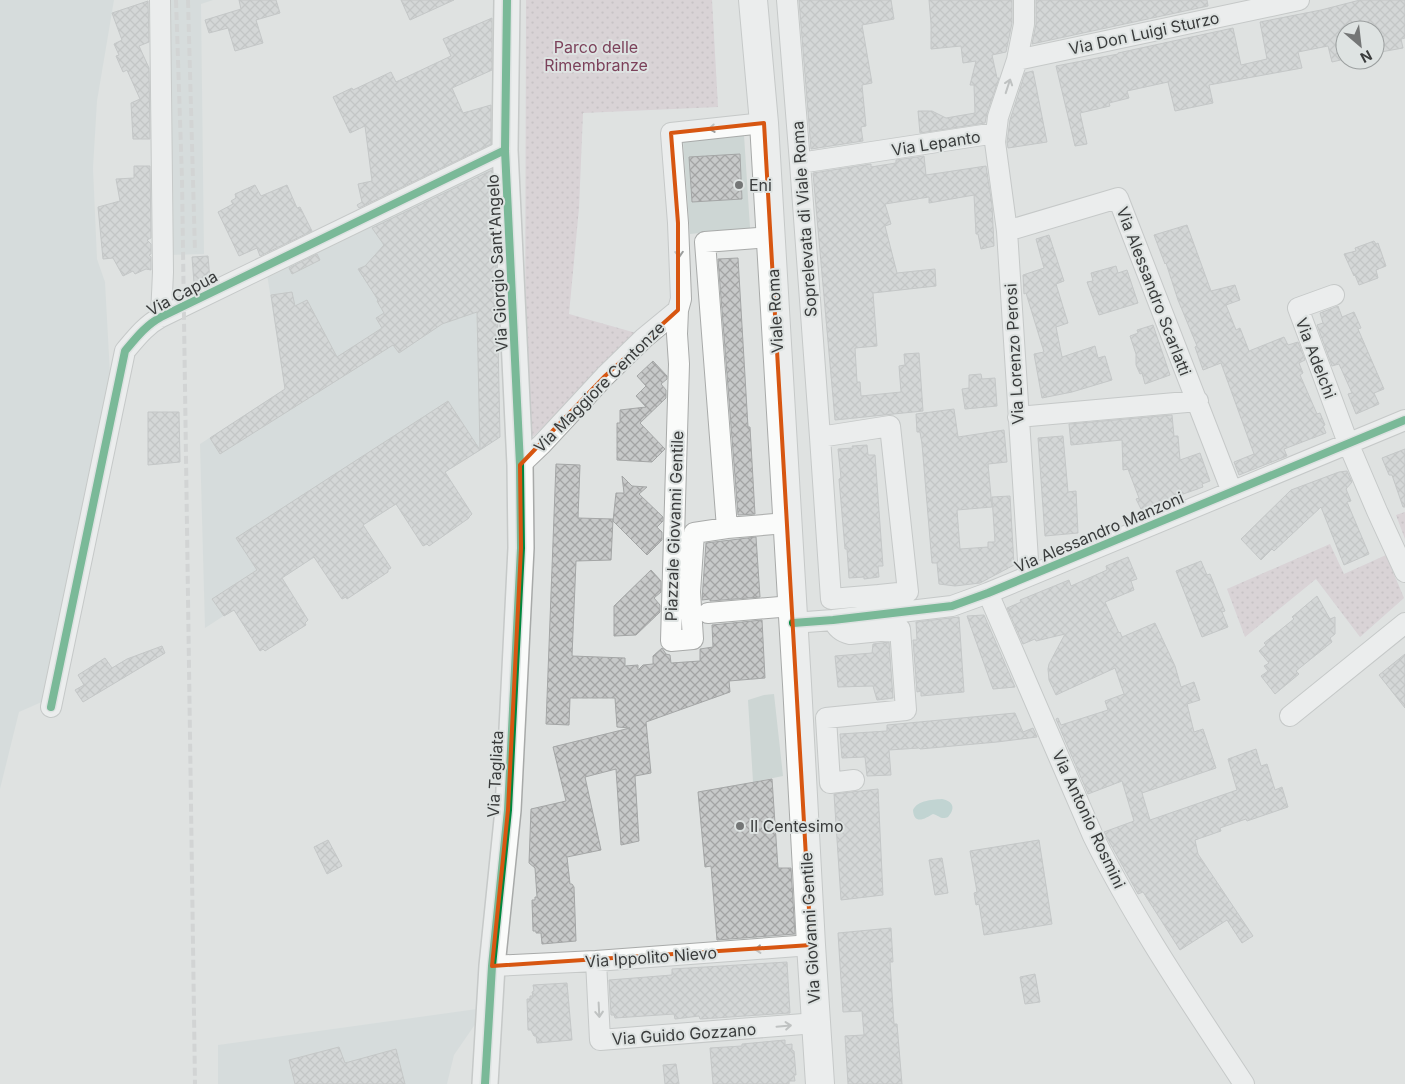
<svg xmlns="http://www.w3.org/2000/svg" width="1405" height="1084" font-family="Inter,sans-serif">
  <style>
    .built { fill: #cdd6d4 }
    .grass { fill: url(#grass-dots) }
    .water { fill: #9dc3be }
    .building { fill: url(#building-cross-hatch); stroke: #a4a6a6 }
    .lines { fill: none; stroke-linecap: round; stroke-linejoin: round }
    .minor-casing { stroke: #a8aaa9; stroke-width: 22 }
    .tertiary-casing { stroke: #a8aaa9; stroke-width: 28 }
    .secondary-casing { stroke: #a8aaa9; stroke-width: 30 }
    .minor { stroke: #fafbfa; stroke-width: 20 }
    .tertiary { stroke: #fafbfa; stroke-width: 25 }
    .secondary { stroke: #fafbfa; stroke-width: 28 }
    .rail { stroke: #c3c4c4; stroke-width: 4; stroke-dasharray: 8 4; stroke-linecap: butt }
    .cycleway-casing { stroke: #dee3e2; stroke-width: 11 }
    .cycleway { stroke: #00873e; stroke-width: 8 }
    .oneway { stroke: #9a9c9b }
    .marked { fill: none; stroke: #d75611; stroke-width: 4; stroke-linejoin: round }
    .poi-dot { fill: #747676; stroke: #dee3e2; stroke-width: 2 }
    .labels { text-anchor: middle; dominant-baseline: central; stroke-width: 4; stroke-linejoin: round; paint-order: stroke }
    .street-label { font-size: 16px; fill: #3a3c3c; stroke: #dee3e2 }
    .park-label { font-size: 16px; fill: #7c425b; stroke: #dee3e2 }
    .poi-label { font-size: 16px; fill: #3a3c3c; stroke: #dee3e2; text-anchor: start }
  </style>
  <defs>
    <pattern id="grass-dots" width="8" height="8" patternUnits="userSpaceOnUse" patternTransform="scale(1.25)"><rect width="8" height="8" fill="#d2c0c7"/><path d="M2 2h.1M6 6h.1" fill="none" stroke="#ab9da3" stroke-width="1.8" stroke-linecap="round"/></pattern>
    <pattern id="building-cross-hatch" width="8" height="8" patternUnits="userSpaceOnUse" patternTransform="scale(1.25)"><rect width="8" height="8" fill="#c7c9c9"/><path d="M0 0l8 8M0 8l8-8" fill="none" stroke="#a3a4a4"/></pattern>
  </defs>
  <rect width="100%" height="100%" fill="#dfe2e1"/>
  <path class="built" d="M0 0H114L97 101 93 168 97 259 105 282 110 374 44 701 19 712 0 789Z
    M166 0H213L201 4 204 254 168 255Z
    M744 135 750 228 690 234 683 141Z
    M495 166 500 437 205 628 200 444 285 389 267 274Z
    M774 694 783 776 753 782 748 700 764 695Z
    M477 1009 476 1023 454 1055 447 1084H218V1045Z"/>
  <path class="grass" d="M526 0H712L718 107 583 113 579 208 569 314 636 333 534 436 530 435 525 428Z
    M1405 512V539L1396 515Z
    M1330 544 1344 574 1386 555 1404 598 1360 637 1316 579 1245 637 1227 589Z"/>
  <path class="water" d="M942 799C953 801 956 808 948 817 941 820 940 816 933 814 926 818 914 826 913 810 918 800 931 800 942 799Z"/>
  <path class="building" d="M239 0H276L280 13 256 20 263 43 235 51 228 28 209 33 205 20 241 9Z
    M401 0H454L410 20Z
    M799 0H891L894 19 862 25 872 83 862 85 866 126 861 127 863 141 811 149Z
    M929 0H1012V23L1006 52 992 55 997 78H999L987 113 985 123 920 133 918 111H932L946 118 975 113 974 85H970L976 61 963 63 961 46 931 49V24Z
    M1036 0H1207L1208 6 1032 44 1036 24Z
    M1360 0H1405V38L1401 39 1403 48 1375 53V30H1345V59L1332 62 1328 46 1298 52 1302 68 1209 85 1213 103 1175 111 1168 82 1127 91 1129 98 1109 103 1110 106 1080 113 1087 144 1075 146 1056 66 1118 54V53L1233 28 1241 65 1267 59 1260 22 1321 10Z
    M148 1 149 42 139 46 149 68 150 139H133L131 103 140 99 127 70 123 72 116 56 119 55 114 44 122 40 112 13Z
    M492 18V70L452 88 463 113 491 105V144L359 208 357 205 362 202 358 184 372 181 365 126 350 133 333 97 352 88 353 90 391 72 396 82 451 56 443 39Z
    M1033 71 1047 142 1008 148 1007 142 1010 120 1025 73Z
    M740 154 742 199 692 202 689 157Z
    M924 156 926 175 986 166 992 205 994 246 981 249 978 234H976L974 195 929 203V197L885 204 891 224 885 226 897 273 935 269 936 286 873 293 877 346 855 348 857 382H860L861 396 901 392 899 366 905 365 904 354 919 353 923 411 835 420 813 173 871 164V167L896 163V160Z
    M134 166H150L151 238 147 240 151 244V254L149 255 151 257V270L146 269 135 274 133 271 123 276 113 258 103 259 98 207 120 201 116 179 134 178Z
    M492 170 497 292 500 437 480 450 477 312 442 324 399 353 393 345 220 454 210 438 285 389 271 295 292 292 295 306 307 300 337 357 382 328 376 318 384 313 377 301 378 300 358 269 365 266 384 245 372 228Z
    M255 185 261 196 287 185 297 208 300 207 312 231 260 256 257 248 239 256 218 212 233 204 231 201 236 198 235 194Z
    M1187 225 1211 291 1235 285 1240 300 1226 305 1236 330 1240 328 1249 351 1284 337 1288 345 1298 342 1305 360 1299 363 1303 373 1300 375 1317 414 1320 413 1325 425 1323 426 1326 433 1284 449 1287 456 1239 475 1234 462 1254 454 1221 363 1203 370 1195 347 1197 346 1178 300 1166 263 1165 264 1154 235Z
    M1049 235 1064 281 1056 284 1068 323 1056 327 1062 357 1095 346 1098 358 1105 356 1112 380 1072 392 1042 398 1034 354 1044 352 1026 293 1024 294 1023 275 1044 268 1036 239Z
    M1374 241 1376 244 1378 243 1386 266 1376 270 1378 278 1359 285 1355 275 1354 276 1344 254 1356 251 1355 248Z
    M317 254 320 260 292 274 289 268Z
    M208 256 210 280 205 283H194L192 257Z
    M738 258 748 427H750L755 514 738 515 718 259Z
    M1116 266 1118 273 1127 270 1138 303 1099 315 1087 282 1093 281 1091 273Z
    M1338 306 1342 317 1354 312 1361 328 1358 329 1384 389 1374 393 1379 404 1356 414 1348 394 1352 393 1339 364 1332 366 1317 325 1323 323 1320 313Z
    M1153 325 1170 375 1145 384 1142 373 1140 374 1136 365V354L1130 336 1138 333 1137 330Z
    M653 361 667 376V379L661 384 666 390V398L640 423 665 449 652 462 617 460V423H620V410L646 407 636 396 646 386 637 376Z
    M981 374 982 379 995 378 997 406 965 409 962 389 969 388V375Z
    M448 401 480 450 445 472 472 514 469 517V518L429 546 427 544 423 546 396 504 363 525 391 568 388 570V572L347 599 346 597 342 599 314 557 282 578 308 620 305 623 306 625 265 651 263 649 260 651 234 610 224 616 212 599 257 570 236 538Z
    M954 409 958 437 1004 430 1007 462 988 464 992 507 957 510 960 549 988 547V542H995L992 497 1010 496 1014 565 980 583 955 586 939 584 937 563H932L922 444 920 432H917L916 414Z
    M148 412H179L180 462 148 465Z
    M1172 415 1174 436H1178L1180 460 1200 453 1210 481 1202 484 1203 487 1158 503V504L1142 511 1136 499 1139 498 1128 469 1123 470 1122 440 1071 445 1069 424Z
    M1063 436 1068 492 1076 491 1078 533 1045 536 1038 438Z
    M867 445 868 455H875L883 566H878L879 577 864 579V577L849 578 847 549H845L839 479 841 478 838 449 853 448 852 446Z
    M1405 449V507H1403L1392 475H1389L1382 458Z
    M556 464 580 465 578 518 613 519 611 560 576 561 572 656 625 658V666L638 665V670L643 665 653 664V656L662 648 666 654 670 655 671 663 700 661V649L713 647 712 625 762 620 765 678 729 681 730 692 646 722 651 773 635 776 639 841 621 845 616 769 585 777 601 850 567 857 570 884H572L574 887 576 941 542 944 541 933H536V931H533L532 900H535V897H537L535 868 529 863 531 809 566 801 553 747 630 728 617 727 615 698H570L569 725 546 724Z
    M1347 471 1352 482 1346 489 1351 501 1347 502 1369 554 1344 565 1321 507 1274 551 1272 549 1261 560 1241 539 1291 490 1339 472Z
    M622 476 632 486 647 487 639 494 663 517V521L657 527 662 532V540L647 555 613 521 616 493H624Z
    M756 537 760 597 710 601V599L702 600 706 543Z
    M1128 557 1137 579 1131 581 1134 590 1105 602 1119 633 1120 632 1122 637 1155 623 1175 666 1181 687 1194 682 1200 700 1187 704 1194 732 1203 729 1216 768 1142 793 1150 820 1237 790 1228 759 1256 749 1261 766 1267 764 1275 790 1282 787 1288 807 1247 821 1246 819 1220 828 1221 831 1195 840 1198 854 1253 936 1242 943 1227 920 1180 950 1143 892 1138 894 1104 832 1134 821 1122 781 1088 794 1056 719 1058 718 1061 725 1108 710 1105 701 1124 694 1115 668 1056 695 1049 680 1048 669 1049 664 1065 634 1036 641 1035 639 1023 644 1007 608 1021 602 1020 600 1069 580 1071 586 1107 570 1106 566Z
    M1201 561 1207 575 1210 574 1225 611 1222 612 1228 627 1202 637 1176 571Z
    M651 570 661 581V592L654 598 660 605V612L636 635 614 636V606Z
    M1317 596 1330 619 1335 617V634L1330 638 1332 642 1296 671 1299 674 1275 694 1261 676 1268 671 1264 666 1269 663 1259 651 1266 645 1264 643 1294 619 1292 617Z
    M984 615 1015 687 993 689 967 616Z
    M959 617 964 692 921 696V691L917 692 913 640H917L916 622Z
    M889 642 893 698 877 700 873 686 838 687 835 656 872 653 873 644Z
    M162 646 165 653 83 702 75 690 84 685 78 675 105 658 112 668 127 659Z
    M1405 654V708L1379 675Z
    M1015 713 1023 732 1033 728 1037 737 997 742 920 749 919 748 889 750 891 775 867 776 865 757 842 758 840 734 887 731V725Z
    M772 779 778 868H791L795 934 717 940 711 866 705 867 698 792Z
    M878 789 883 895 841 900 834 794Z
    M328 840 342 866 327 874 314 847Z
    M1039 840 1052 924 984 935 979 904 976 905 974 893 977 892 970 851Z
    M942 858 948 893 935 895 929 860Z
    M891 928 893 962H890L894 1024H897L902 1084H848L845 1036 864 1035 862 1011 843 1012 838 933Z
    M787 962 790 1013 700 1019 699 1016 675 1019 674 1014 615 1018 614 1015H611L609 980 672 975V969Z
    M1035 974 1040 1002 1025 1004 1020 977Z
    M567 983 572 1040 537 1043 536 1036H534L531 1030H528L527 999H530V996H533L532 992 534 991 533 985Z
    M785 1040V1045L792 1044V1050L794 1051 796 1075H794L795 1081H789V1084H713L710 1048 742 1046V1044Z
    M339 1047 345 1063 396 1049 405 1084H295L289 1060Z
    M676 1064 679 1084H665L663 1065Z"/>
  <g class="lines">
    <defs>
      <path id="minor" d="M160 0 163 272 161 317
        M787 0 800 163 820 437
        M1024 0V24L1017 60 998 117 995 142 1007 231 1029 576
        M1017 60 1299 0
        M800 163 996 133
        M1007 231 1118 198 1232 492
        M1334 295 1298 308 1348 443 1377 511 1405 572
        M678 310 677 334 679 364 671 641 693 639 690 592 694 533 727 528 787 523
        M1018 417 1198 401
        M520 465 542 444 605 376 644 338 678 310 681 299 678 223 671 133 764 123
        M727 528 705 242 771 237
        M988 593 1093 836C1136 923 1191 1003 1244 1084
        M879 595 908 592 890 426 820 437 831 599 879 595 880 614
        M708 613 792 606
        M833 620C837 628 841 632 850 634L900 629 906 710 826 718 830 783 854 780
        M793 623 833 620 952 606 988 593 1405 420
        M51 707 125 351C136 338 146 325 161 317L505 150
        M1290 716 1405 623
        M596 961 600 1040 816 1023
        M492 966 596 961 811 945"/>
      <path id="tertiary" d="M485 1084 492 966 508 810 521 548 520 465 505 150 507 0"/>
      <path id="secondary" d="M753 0 764 123 797 684 811 945 820 1084"/>
    </defs>
    <use href="#minor" class="minor-casing"/>
    <use href="#tertiary" class="tertiary-casing"/>
    <use href="#secondary" class="secondary-casing"/>
    <use href="#minor" class="minor"/>
    <use href="#tertiary" class="tertiary"/>
    <use href="#secondary" class="secondary"/>
    <path class="rail" d="M176 0 182 179 195 1084
      M188 0 195 252"/>
    <defs>
      <path id="cycleway" d="M793 623 833 620 952 606 988 593 1405 420
        M51 707 125 351C136 338 146 325 161 317L505 150
        M485 1084 492 966 508 810 521 548 520 465 505 150 507 0"/>
    </defs>
    <use href="#cycleway" class="cycleway-casing"/>
    <use href="#cycleway" class="cycleway"/>
  </g>
  <defs><path id="oneway-shaft" d="M-6 0H5M1.5-3L5.5 0L1.5 3" fill="none" stroke-width="1.6" stroke-linecap="round" stroke-linejoin="round" transform="scale(1.25)"/></defs>
  <g class="oneway">
    <use href="#oneway-shaft" transform="translate(1008 86) rotate(-72)"/>
    <use href="#oneway-shaft" transform="translate(716 128) rotate(173)"/>
    <use href="#oneway-shaft" transform="translate(679 250) rotate(88)"/>
    <use href="#oneway-shaft" transform="translate(762 949) rotate(176)"/>
    <use href="#oneway-shaft" transform="translate(599 1010) rotate(87)"/>
    <use href="#oneway-shaft" transform="translate(784 1026) rotate(-5)"/>
  </g>
  <path d="M0 0H1405V1084H0ZM764 123 811 945 492 966 508 810 521 548 520 465 605 376 678 310V223L671 133Z" fill="#dfe2e1" fill-opacity=".55" fill-rule="evenodd"/>
  <path class="marked" d="M764 123 811 945 492 966 508 810 521 548 520 465 605 376 678 310V223L671 133Z"/>
  <g class="poi-dot">
    <circle cx="739" cy="185" r="5"/>
    <circle cx="740" cy="826" r="5"/>
  </g>
  <g class="labels">
    <g class="street-label">
      <text transform="translate(1144 33) rotate(-12)">Via Don Luigi Sturzo</text>
      <text transform="translate(936 143) rotate(-9)">Via Lepanto</text>
      <text transform="translate(804 219) rotate(-94)">Soprelevata di Viale Roma</text>
      <text transform="translate(497 263) rotate(-93)">Via Giorgio Sant'Angelo</text>
      <text transform="translate(1154 291) rotate(69)">Via Alessandro Scarlatti</text>
      <text transform="translate(182 293) rotate(-28)">Via Capua</text>
      <text transform="translate(775 311) rotate(-93)">Viale Roma</text>
      <text transform="translate(1014 354) rotate(-93)">Via Lorenzo Perosi</text>
      <text transform="translate(1316 358) rotate(69)">Via Adelchi</text>
      <text transform="translate(599 387) rotate(-45)">Via Maggiore Centonze</text>
      <text transform="translate(674 526) rotate(-88)">Piazzale Giovanni Gentile</text>
      <text transform="translate(1099 532) rotate(-23)">Via Alessandro Manzoni</text>
      <text transform="translate(495 774) rotate(-87)">Via Tagliata</text>
      <text transform="translate(1089 819) rotate(65)">Via Antonio Rosmini</text>
      <text transform="translate(810 928) rotate(-93)">Via Giovanni Gentile</text>
      <text transform="translate(651 957) rotate(-4)">Via Ippolito Nievo</text>
      <text transform="translate(684 1034) rotate(-4)">Via Guido Gozzano</text>
    </g>
    <g class="park-label">
      <text x="596" y="47">Parco delle<tspan x="596" dy="18">Rimembranze</tspan></text>
    </g>
    <g class="poi-label">
      <text x="749" y="185">Eni</text>
      <text x="750" y="826">Il Centesimo</text>
    </g>
  </g>
  <g transform="translate(1360 45) rotate(152)"><circle r="24" fill="#dee3e2" stroke="#9ca0a0"/>
  <path d="M0-4L9 19L0 12L-9 19Z" fill="#747676"/>
  <text y="-8" font-size="14" font-weight="bold" text-anchor="middle" fill="#3a3c3c">N</text>
  </g>
</svg>
